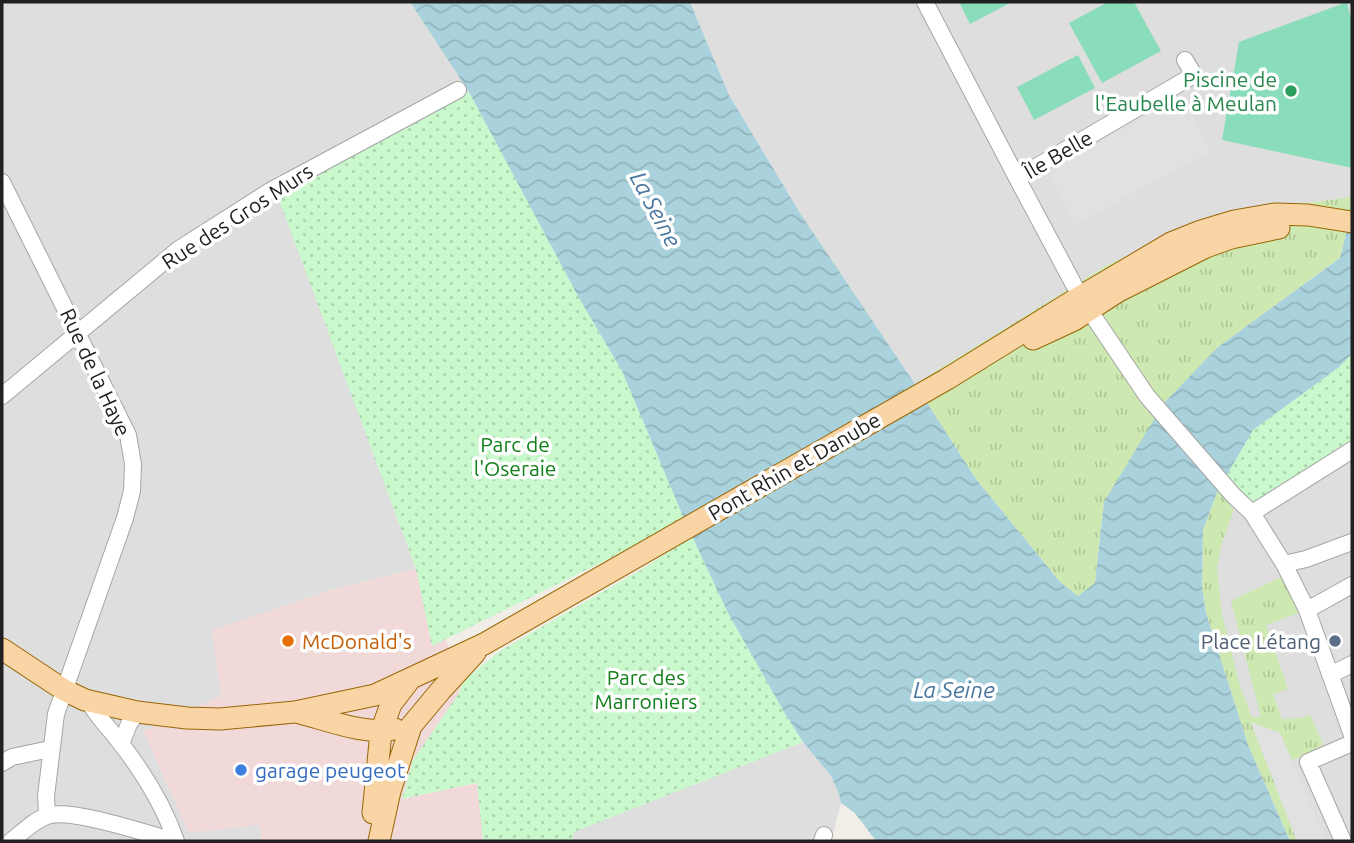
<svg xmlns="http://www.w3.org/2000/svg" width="1354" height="843" font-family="Ubuntu,sans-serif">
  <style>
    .residential { fill: #dfdede }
    .commercial { fill: #f1d9d9 }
    .grass { fill: url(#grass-tufts) }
    .park { fill: url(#park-dots) }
    .pitch { fill: #89ddbb }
    .parking { fill: #e1e1e1 }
    .water { fill: url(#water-waves) }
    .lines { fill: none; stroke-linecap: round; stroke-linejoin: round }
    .minor-casing { stroke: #a5a5a5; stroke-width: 18 }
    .major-casing { stroke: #996605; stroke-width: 23 }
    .minor { stroke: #fff; stroke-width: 16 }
    .major { stroke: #f9d4a5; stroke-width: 21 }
    .leisure-dot { fill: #2e9e5b; stroke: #fff; stroke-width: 2.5 }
    .food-dot { fill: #e8710a; stroke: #fff; stroke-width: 2.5 }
    .service-dot { fill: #5c6f8a; stroke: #fff; stroke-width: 2.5 }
    .shop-dot { fill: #3f7fe0; stroke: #fff; stroke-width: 2.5 }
    .labels { text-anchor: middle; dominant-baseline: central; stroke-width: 7; stroke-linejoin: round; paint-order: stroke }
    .leisure-label { font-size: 21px; fill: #27864d; stroke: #fff; text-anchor: end }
    .street-label { font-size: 21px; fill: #212121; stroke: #fff }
    .park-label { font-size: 21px; fill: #107f17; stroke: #fff }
    .food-label { font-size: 21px; fill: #c56008; stroke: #fff; text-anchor: start }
    .service-label { font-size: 21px; fill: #4e5e75; stroke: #fff; text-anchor: end }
    .shop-label { font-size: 21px; fill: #366cbe; stroke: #fff; text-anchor: start }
    .water-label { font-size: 23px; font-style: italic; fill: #49769f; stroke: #fff }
  </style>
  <defs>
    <pattern id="grass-tufts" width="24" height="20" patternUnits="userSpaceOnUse" patternTransform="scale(1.75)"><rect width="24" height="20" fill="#cde9b1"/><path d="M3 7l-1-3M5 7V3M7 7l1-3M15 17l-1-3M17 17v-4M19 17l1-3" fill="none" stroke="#b0c898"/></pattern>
    <pattern id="park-dots" width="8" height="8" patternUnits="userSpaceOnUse" patternTransform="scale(1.75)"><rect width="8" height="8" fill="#c8f8cb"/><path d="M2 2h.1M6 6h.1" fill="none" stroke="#acd4ae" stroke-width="1.8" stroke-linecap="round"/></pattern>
    <pattern id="water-waves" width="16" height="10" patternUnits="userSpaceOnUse" patternTransform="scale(1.75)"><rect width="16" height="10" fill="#aad2dd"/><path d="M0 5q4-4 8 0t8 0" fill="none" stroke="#92b4bd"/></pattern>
  </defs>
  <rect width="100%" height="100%" fill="#f1eee8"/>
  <path class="residential" d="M2 2H410L469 92 279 197 416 569 331 590 221 696 143 731 259 825 262 841H2Z
    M690 2H1352V197L1307 203 1217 217 1109 264 915 384 800 213 729 95Z
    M1352 447V837L1344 841H1290L1206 613 1218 490 1226 474 1247 499Z
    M803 742 831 776 839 794 841 803 831 841H572L573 832Z"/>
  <path class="commercial" d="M416 569 463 681 459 693 403 799 477 783 483 841H262L259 825 189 833 143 731 221 696 212 630 331 590Z"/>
  <path class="grass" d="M1352 197V209L1340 258 1218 347 1104 502 1095 583 1078 596 1060 582 976 479 915 384 1109 264 1217 217 1307 203Z
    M1218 490 1234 510 1222 543 1217 567 1222 615 1240 686 1252 717H1261L1231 601 1285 575 1304 611 1266 625 1288 689 1273 694 1282 719 1302 718 1310 715 1323 744 1307 755 1292 760 1280 733 1251 723 1297 841H1290L1248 745 1206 613 1202 587 1203 530Z"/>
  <path class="park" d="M469 92 579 298 622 371 685 521 432 646 416 569 278 197Z
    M1352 354V447L1260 503 1247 499 1226 474 1253 430 1338 368Z
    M692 536 727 611 784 712 803 742 574 832 572 841H483L477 783 402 799 413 760 459 693 463 681 500 651 644 568Z"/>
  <path class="pitch" d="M959 2H1012L970 24Z
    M1108 2H1134L1161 51 1102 83 1069 23Z
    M1347 2 1352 24V168L1222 140 1239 42Z
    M1078 55 1095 88 1034 120 1017 87Z"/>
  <path class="parking" d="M1183 96 1210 151 1076 224 1048 171Z
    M1352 591V672L1333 681 1307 610Z
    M1251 722 1280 733 1326 841H1297Z"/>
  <path class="water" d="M410 2H690L729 95 800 213 915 384 976 479 1060 582 1078 596 1095 583 1104 502 1164 403 1218 347 1340 258 1352 209V354L1338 368 1253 430 1218 490 1203 530 1202 587 1206 613 1248 745 1290 841H876L855 813 841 803 839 794 831 776 803 742 784 712 727 611 685 521 622 371 579 298 469 92Z"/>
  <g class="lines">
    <defs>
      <path id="minor" d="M925 2 1017 178 1074 285 1089 310 1147 396 1233 495 1252 513 1284 564 1307 610 1352 735
        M1017 178 1194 75 1185 60
        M2 182 128 435 133 464 132 491 125 518 56 714 46 796 47 815
        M2 396 179 249 270 191 458 90
        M1252 513 1352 450
        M1284 564 1306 559 1352 542
        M1307 610 1352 585
        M1330 675 1352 664
        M89 702C98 718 111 730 122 745 145 775 164 806 176 841
        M121 744 129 724 137 712
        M2 763 12 757 50 749
        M11 841C22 833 34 820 47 816 68 808 136 830 160 837
        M822 841 824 835
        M1343 841 1308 762 1352 743"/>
      <path id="major" d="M1033 339 1074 320 1117 292 1206 247 1231 238 1279 228
        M2 649 64 690 85 700 137 712 187 718 220 719 295 712 375 695 484 644 947 379 1073 301 1171 243 1201 231 1234 221 1275 214 1308 215 1352 222
        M300 713C331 721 364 735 395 729
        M373 813 381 732 391 704 408 682
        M379 841 390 791 411 726 441 690 475 653"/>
    </defs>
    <use href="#minor" class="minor-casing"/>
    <use href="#major" class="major-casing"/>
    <use href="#minor" class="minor"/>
    <use href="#major" class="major"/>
  </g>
  <circle class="leisure-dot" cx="1291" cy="91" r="7"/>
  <circle class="food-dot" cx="288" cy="641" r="7"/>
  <circle class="service-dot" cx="1335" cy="641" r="7"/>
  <circle class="shop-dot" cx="241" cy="770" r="7"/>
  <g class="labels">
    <g class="leisure-label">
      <text x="1277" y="79">Piscine de<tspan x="1277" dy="24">l'Eaubelle à Meulan</tspan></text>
    </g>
    <g class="street-label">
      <text transform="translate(1058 154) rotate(-30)">Île Belle</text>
      <text transform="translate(237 216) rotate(-33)">Rue des Gros Murs</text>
      <text transform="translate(96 372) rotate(65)">Rue de la Haye</text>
      <text transform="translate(794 466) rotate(-30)">Pont Rhin et Danube</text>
    </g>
    <g class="park-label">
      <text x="515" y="444">Parc de<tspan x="515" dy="24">l'Oseraie</tspan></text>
      <text x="646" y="677">Parc des<tspan x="646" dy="24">Marroniers</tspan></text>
    </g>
    <g class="food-label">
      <text x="302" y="641">McDonald's</text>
    </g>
    <g class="service-label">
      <text x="1321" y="641">Place Létang</text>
    </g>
    <g class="shop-label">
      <text x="255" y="770">garage peugeot</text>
    </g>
    <g class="water-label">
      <text transform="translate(656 209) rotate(62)">La Seine</text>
      <text x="954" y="689">La Seine</text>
    </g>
  </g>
  <rect width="1354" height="843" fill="none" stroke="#212121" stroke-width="7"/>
</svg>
